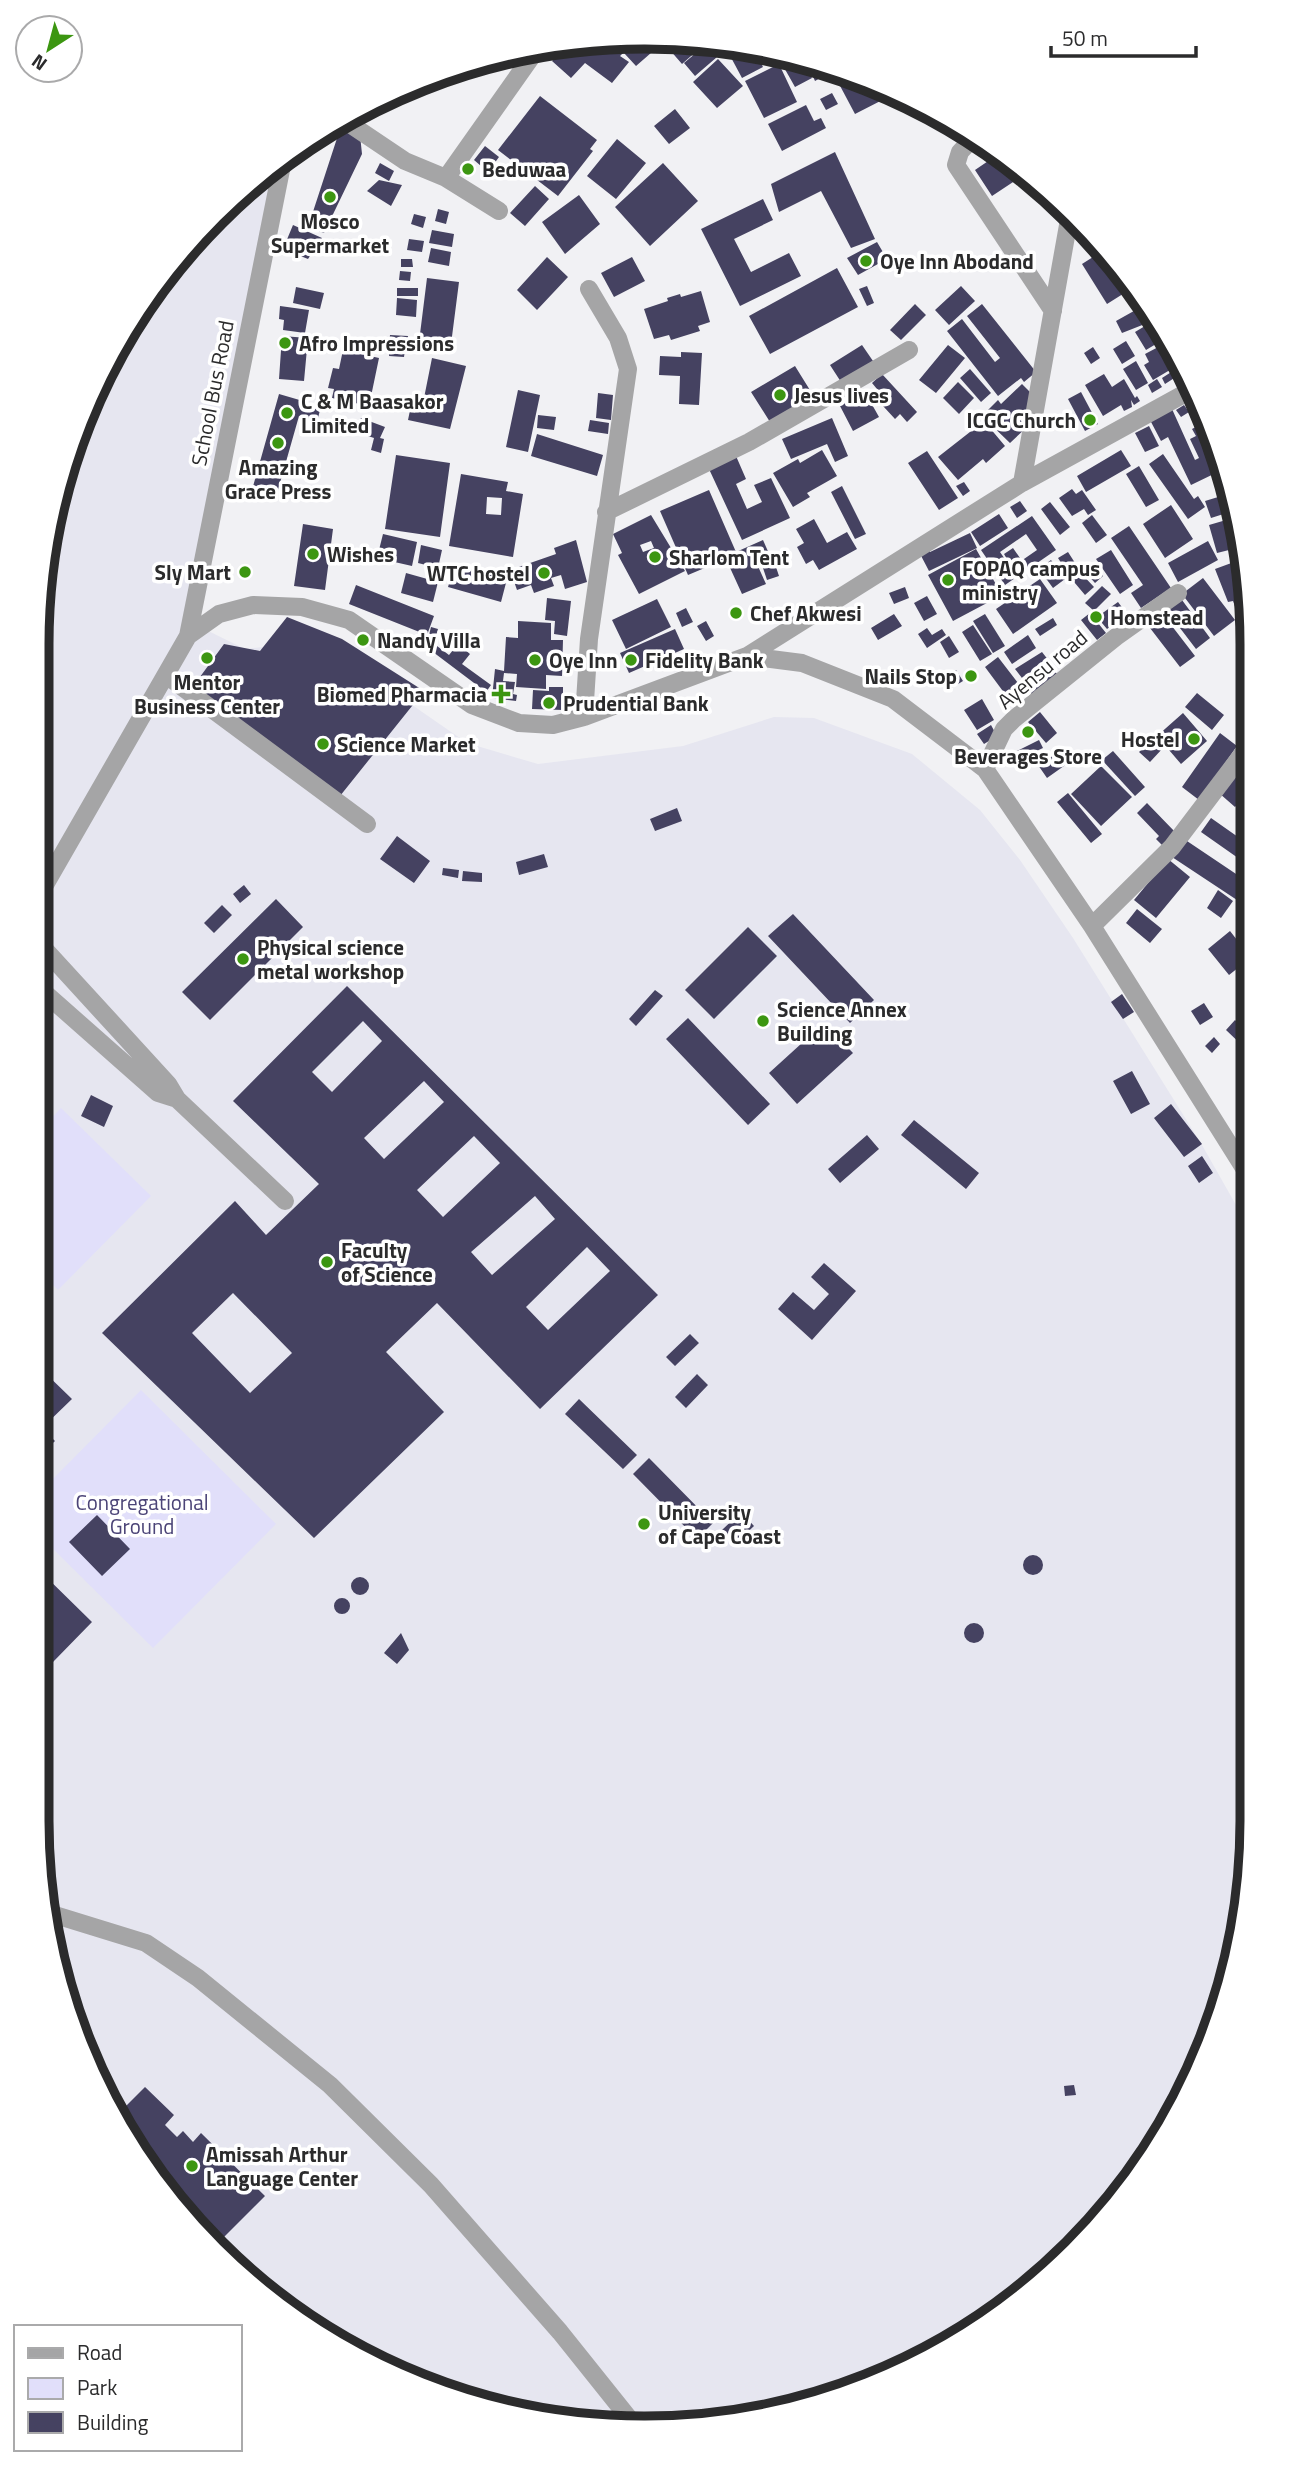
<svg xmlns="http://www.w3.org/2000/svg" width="1289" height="2465" font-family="'Titillium Web',sans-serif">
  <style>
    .built { fill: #e6e6f0 }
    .green { fill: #e1dffa }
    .building { fill: #454261; fill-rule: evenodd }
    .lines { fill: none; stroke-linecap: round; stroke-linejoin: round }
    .minor { stroke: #a5a5a6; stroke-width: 18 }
    .poi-dot { fill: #3c9611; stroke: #fff; stroke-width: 2.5 }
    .labels { text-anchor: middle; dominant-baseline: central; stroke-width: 7; stroke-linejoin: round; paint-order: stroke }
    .poi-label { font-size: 21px; font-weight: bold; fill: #2b2b2c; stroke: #fff; text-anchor: start }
    .street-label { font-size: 21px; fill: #2b2b2c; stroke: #fff }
    .park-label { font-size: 21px; fill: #4b4477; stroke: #fff }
    .rim { fill: none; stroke: #2b2b2c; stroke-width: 9 }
  </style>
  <rect width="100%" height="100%" fill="#f1f1f4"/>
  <path class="built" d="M275 165 190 622 245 649 297 643 337 653 467 743 538 764 683 746 774 717 814 718 912 754 980 810 1020 860 1073 938 1202 1145 1249 1228 1251 1860 1232 1977 1189 2090 1126 2191 1046 2277 877 2382 685 2427 488 2408 307 2326 163 2191 69 2016 37 1820 38 605 58 487 100 375 163 274 244 187Z"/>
  <path class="green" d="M61 1108 151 1196 58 1290 37 1269V1134Z
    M141 1390 276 1524 153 1648 37 1533V1495Z"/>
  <path class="building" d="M681 38H685L707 42 682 64 669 49Z
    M653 39 659 46 636 66 624 53 631 47 623 40Z
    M602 41 611 47 614 42 625 51 620 56 629 62 612 83 585 63 571 78 552 61 564 49 559 44Z
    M709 42 717 43 724 51 695 76 684 63Z
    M734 46 753 49 763 67 742 78 727 50Z
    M757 50 784 55 765 65Z
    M796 57 810 61 804 64 812 78 795 87 782 64Z
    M718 59 743 86 717 108 693 82Z
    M779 64 797 102 764 118 745 81Z
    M819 66 824 76 815 81 810 70Z
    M850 76 896 93 855 114 838 82Z
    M832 93 838 104 826 110 820 99Z
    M540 96 597 140 590 149 593 151 558 196 498 150Z
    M806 105 814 121 821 118 826 128 782 151 768 124Z
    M675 109 690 128 669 144 654 126Z
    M341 126 360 135 362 154 324 233 308 227Z
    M617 139 646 163 616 199 587 176Z
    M485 146 499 157 488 172 474 160Z
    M835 152 875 239 851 248 821 191 779 212 771 184Z
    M997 155 1025 174 992 196 975 170Z
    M380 163 394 171 389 181 375 173Z
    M663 163 698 201 650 246 615 207Z
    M379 180 402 185 391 206 367 191Z
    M535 186 549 199 525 226 510 213Z
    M579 195 600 224 565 254 542 222Z
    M763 199 773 220 734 239 751 272 789 253 801 276 740 306 701 229Z
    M438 209 449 212 446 224 435 221Z
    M414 214 426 217 423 228 411 224Z
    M293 225 322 238 308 259 283 249Z
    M432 230 454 234 452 247 429 243Z
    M409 239 424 241 422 252 407 250Z
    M877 242 887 259 858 275 847 258Z
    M431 248 451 252 449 266 428 262Z
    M1104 250 1134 287 1107 304 1082 264Z
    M547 257 568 277 537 310 517 290Z
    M632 257 645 281 614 297 601 273Z
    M401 259H412L413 267H401Z
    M837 268 858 307 770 354 749 316Z
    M400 271 411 272 410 281 399 280Z
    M427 278 459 282 450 352 418 350Z
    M867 286 874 303 867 306 859 289Z
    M961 286 975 301 949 325 935 310Z
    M296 287 324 293 320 309 293 303Z
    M397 288H418V296H397Z
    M701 291 710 322 698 326 700 331 671 340 669 335 654 339 644 309 668 301 667 298 680 294 681 297Z
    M397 298 417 300 416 317 396 315Z
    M915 304 926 315 901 340 890 330Z
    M982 304 1036 372 1024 382 1021 378 998 396 947 331 962 319 995 362 1000 358 967 316Z
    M280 306 309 310 305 333 283 330 284 320 279 319Z
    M1141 307 1150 322 1122 333 1116 321Z
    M1150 323 1161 341 1146 350 1135 332Z
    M390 335 408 336 407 345 389 344Z
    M282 336 308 338 304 381 279 379Z
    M1126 341 1135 356 1122 364 1113 349Z
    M862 345 873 361 841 382 830 365Z
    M948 345 965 358 936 393 919 380Z
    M1162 345 1175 367 1153 380 1144 365 1149 362 1145 354Z
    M390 347 405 349 404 357 389 356Z
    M1093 347 1100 358 1091 364 1084 353Z
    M343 350 379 358 369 406 332 398 334 389 328 388 333 368 339 369Z
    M681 352 702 353 699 405 679 404 680 376 659 375 660 356 681 357Z
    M432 358 466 366 450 429 408 420 413 396 424 398Z
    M1136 361 1148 383 1136 390 1123 369Z
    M795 366 813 395 770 422 751 392Z
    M970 369 991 393 981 402 960 378Z
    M1176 369 1179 375 1165 384 1162 378Z
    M882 374 917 412 907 422 900 414 895 419 872 394 877 389 872 383Z
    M1104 374 1112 387 1124 379 1135 398 1137 396 1140 401 1134 405 1131 400 1132 407 1124 411 1121 405 1103 416 1085 385Z
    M1157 379 1162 387 1152 393 1148 385Z
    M958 382 974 398 959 414 943 398Z
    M1022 384 1035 397 1032 407 1019 419 1027 427 1010 443 982 416 998 400 1001 404Z
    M518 390 540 395 528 452 506 447Z
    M865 392 879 417 853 431 840 406Z
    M1081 392 1098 424 1085 431 1068 399Z
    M598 393 613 395 611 420 596 418Z
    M279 394 303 401 302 405 320 410 317 422 299 416 276 497 252 490Z
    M1184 405 1189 412 1181 417 1176 410Z
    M1172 409 1195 460 1199 458 1190 439 1196 436 1192 429 1207 421 1222 470 1191 485 1168 437 1161 441 1150 420Z
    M538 415 556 417 554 430 537 428Z
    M361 418 385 427 380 438 384 439 381 453 371 450 374 438 356 432Z
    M832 418 848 456 835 462 827 444 791 459 782 439Z
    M590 420 609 423 608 434 588 431Z
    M984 421 1005 446 986 463 983 459 958 480 938 457Z
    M1149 426 1159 446 1145 452 1135 433Z
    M537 434 603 455 597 476 531 456Z
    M822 450 837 476 807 493 810 497 793 507 773 473 798 459 800 463Z
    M1121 450 1131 466 1086 492 1077 476Z
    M927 451 958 498 939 510 908 463Z
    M1163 454 1194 499 1198 496 1205 507 1188 519 1149 464Z
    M396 455 450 463 440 537 385 529Z
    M736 456 746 479 736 484 747 509 762 502 754 485 771 478 790 518 742 540 709 469Z
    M1139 466 1159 500 1146 507 1126 474Z
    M461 474 508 482 506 491 523 494 513 557 449 546ZM487 497 502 498 501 515 486 514Z
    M1223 474 1227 491 1219 495 1212 478Z
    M964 482 970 491 963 496 956 486Z
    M842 486 866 534 855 539 831 492Z
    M1072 489 1076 494 1082 490 1096 510 1088 515 1084 509 1072 516 1059 498Z
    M709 490 736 552 763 540 770 556 756 562 766 584 742 594 726 559 688 575 660 511Z
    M1228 494 1233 511 1211 518 1205 501Z
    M1020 501 1027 511 1017 518 1010 507Z
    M1050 502 1070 527 1060 535 1041 509Z
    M1171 505 1193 539 1165 558 1143 524Z
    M999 514 1008 528 980 546 971 532Z
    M651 515 685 571 639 594 618 555 622 553 613 534ZM651 541 654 548 643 552 640 545Z
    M1092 515 1107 535 1096 543 1082 523Z
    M1032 516 1056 550 1005 585 981 550ZM1026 534 1037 550 1011 568 1000 552Z
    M1233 518 1241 547 1217 553 1209 525Z
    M814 519 827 543 847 532 857 549 819 570 813 560 806 564 797 547 804 543 796 529Z
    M303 524 333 529 325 590 294 586Z
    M1129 526 1171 588 1141 608 1131 593 1143 585 1111 538Z
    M970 533 977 548 929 571 918 550 927 546 930 552Z
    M383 534 417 542 412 566 377 558Z
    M576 540 587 582 565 589 561 575 551 578 554 586 534 593 531 585 517 590 510 570 556 554 554 548Z
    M1208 541 1218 560 1178 582 1168 563Z
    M421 545 442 550 438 568 418 563Z
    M1013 548 1020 558 1010 564 1004 554Z
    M976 549 1002 595 953 621 928 575Z
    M1111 550 1133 585 1120 594 1096 559Z
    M1068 552 1077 566 1067 572 1058 558Z
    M1245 558 1247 608 1237 612 1233 601 1228 602 1215 569Z
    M1051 560 1065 579 1053 588 1039 569Z
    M455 564 507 579 501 602 448 587Z
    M775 564 779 576 767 580 763 568Z
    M1096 567 1103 576 1095 583 1087 574Z
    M1077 569 1094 587 1085 595 1069 576Z
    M406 573 438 582 433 602 401 593Z
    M1203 578 1235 620 1214 636 1182 594Z
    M1040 579 1057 603 1013 634 996 609Z
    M356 585 434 616 427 635 349 604Z
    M1102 586 1111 594 1094 611 1085 603Z
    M905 587 909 598 894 604 889 593Z
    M927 596 937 614 924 621 914 603Z
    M547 598 571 601 567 636 554 634 555 621 545 620Z
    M657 599 671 627 626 649 612 620Z
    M1182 600 1210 638 1196 649 1167 611Z
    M1118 602 1127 614 1107 629 1097 617Z
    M686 608 693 622 682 627 676 613Z
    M1090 613 1106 633 1097 640 1081 620Z
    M894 614 902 626 878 640 871 628Z
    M985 614 1005 646 993 653 973 621Z
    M287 617 342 639 424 691 340 796 189 692 224 644 260 651Z
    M1165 617 1195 656 1180 667 1150 628Z
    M1053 618 1057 625 1040 636 1035 629Z
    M518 621 551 623V640H563L562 676 546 675V689L516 687 517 674 504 673 503 681 515 682 513 694 517 695 516 701 492 698 495 669 504 671 506 637 518 638Z
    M706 621 714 636 706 641 697 626Z
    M973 625 992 654 980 661 962 632Z
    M431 627 438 629 432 649 426 647Z
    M927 628 932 635 942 629 946 635 927 648 918 634Z
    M675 629 684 649 629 673 620 653Z
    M1028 635 1036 648 1012 664 1004 652Z
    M949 636 959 652 949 658 940 642Z
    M458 644 470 654 462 664 491 685 486 692 433 652 437 646 449 655Z
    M1042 652 1049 661 1022 678 1015 669Z
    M998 657 1025 692 1011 702 985 667Z
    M1050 666 1058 675 1033 696 1026 687Z
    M956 670 963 681 950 689 943 679Z
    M549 687H563V710L532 709 533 690 549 691Z
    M1197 693 1224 715 1212 730 1185 707Z
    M982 699 994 720 977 730 964 710Z
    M1040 712 1057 733 1046 743 1028 722Z
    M1183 713 1207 741 1181 764 1157 736Z
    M991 725 997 736 984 744 977 734Z
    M1220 733 1237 746 1199 800 1182 787Z
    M1153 738 1163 748 1150 762 1139 752Z
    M1039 740 1043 748 1021 758 1017 751Z
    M1063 749 1071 761 1047 778 1038 765Z
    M1113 751 1145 787 1135 796 1102 760Z
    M1248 760V792L1235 807 1219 793Z
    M1101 766 1132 797 1101 826 1071 794Z
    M1068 793 1102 834 1091 843 1057 802Z
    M1147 803 1176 833 1163 846 1156 839 1159 836 1137 813Z
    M677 808 682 821 655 831 650 819Z
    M1211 818 1248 844V865L1201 832Z
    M397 836 430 861 414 883 380 859Z
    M1184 839 1248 882 1237 900 1172 857Z
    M544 854 548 867 519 875 516 862Z
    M1168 859 1190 877 1156 918 1134 900Z
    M443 868 459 870 458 878 442 875Z
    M463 871 482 873V882L462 881Z
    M244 885 251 894 240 903 233 894Z
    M1218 890 1233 901 1221 918 1207 908Z
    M276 899 303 927 210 1020 182 992Z
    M222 905 232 915 214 933 204 923Z
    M1137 909 1162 929 1150 943 1126 923Z
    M793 914 874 1000 850 1023 768 936Z
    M748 927 777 956 714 1019 685 990Z
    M1230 931 1248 954V960L1229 975 1208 949Z
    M347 986 658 1295 540 1409 437 1303 386 1352 444 1412 314 1538 102 1333 235 1201 266 1235 319 1184 233 1101ZM363 1021 382 1041 332 1092 312 1072ZM424 1081 444 1102 384 1159 364 1138ZM474 1136 500 1163 443 1217 417 1190ZM535 1196 555 1219 492 1275 471 1252ZM587 1247 610 1271 548 1330 526 1307ZM233 1293 292 1353 250 1393 192 1333Z
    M655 990 663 996 636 1026 629 1019Z
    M1122 994 1134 1012 1123 1019 1111 1002Z
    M1204 1003 1213 1017 1200 1025 1191 1011Z
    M688 1018 770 1104 748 1125 666 1039Z
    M1235 1020 1248 1033V1051L1226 1030Z
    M824 1023 853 1053 797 1104 769 1073Z
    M1214 1037 1220 1044 1212 1053 1205 1046Z
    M1249 1061V1087L1236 1073Z
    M1132 1071 1150 1104 1131 1114 1113 1081Z
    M91 1095 113 1106 104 1127 81 1116Z
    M1171 1104 1202 1144 1184 1157 1154 1118Z
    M914 1120 979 1173 966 1189 901 1135Z
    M867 1135 879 1149 840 1183 828 1169Z
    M1202 1156 1213 1173 1199 1183 1188 1166Z
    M824 1263 856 1291 812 1340 778 1309 793 1292 814 1310 829 1294 811 1277Z
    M690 1334 699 1343 675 1366 666 1357Z
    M37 1365 72 1399 42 1428 55 1441 37 1458Z
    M697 1374 708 1385 686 1408 675 1397Z
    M579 1399 637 1455 623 1469 565 1414Z
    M649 1458 713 1523 697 1539 633 1474Z
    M741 1512 754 1526 735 1544 722 1530Z
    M97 1515 130 1549 102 1576 69 1542Z
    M1023 1565a10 10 0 1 1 20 0a10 10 0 1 1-20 0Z
    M37 1568 92 1622 53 1662 37 1646Z
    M351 1586a9 9 0 1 1 18 0a9 9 0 1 1-18 0Z
    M334 1606a8 8 0 1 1 16 0a8 8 0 1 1-16 0Z
    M964 1633a10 10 0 1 1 20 0a10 10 0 1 1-20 0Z
    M401 1633 409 1650 397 1664 384 1653Z
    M1074 2085 1076 2095 1065 2096 1064 2086Z
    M145 2087 174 2115 165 2125 177 2137 183 2131 193 2142 201 2133 265 2196 218 2243 163 2191 120 2112Z"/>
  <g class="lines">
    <path class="minor" d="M341 118 405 161 446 178 499 211
      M972 139 960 152 956 165 1053 311
      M446 178 537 49
      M1022 483 1070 214
      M606 512 749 442 909 350
      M188 636 283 160
      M747 656 1022 483 1193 389
      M166 675 367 824
      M584 717 589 639 628 369 618 338 589 289
      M985 769 1004 729 1014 719 1116 637 1178 593
      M38 897 188 636 219 614 253 605 302 607 349 620 472 705 519 723 553 725 584 717 747 656 802 663 893 699 985 769 1092 926 1249 1176
      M1092 926 1172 847 1244 752 1248 744
      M38 942 168 1084 177 1099 285 1201
      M38 987 158 1093 177 1099
      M52 1914 146 1943 198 1978 330 2085 431 2185 560 2332 632 2422"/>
  </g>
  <g class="poi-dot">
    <circle cx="468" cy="169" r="7"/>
    <circle cx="330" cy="197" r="7"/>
    <circle cx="866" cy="261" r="7"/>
    <circle cx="285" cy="343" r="7"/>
    <circle cx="780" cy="395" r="7"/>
    <circle cx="287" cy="413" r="7"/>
    <circle cx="1090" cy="420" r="7"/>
    <circle cx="278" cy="443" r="7"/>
    <circle cx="313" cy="554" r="7"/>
    <circle cx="655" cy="557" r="7"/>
    <circle cx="245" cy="572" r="7"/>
    <circle cx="544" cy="573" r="7"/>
    <circle cx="948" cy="580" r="7"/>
    <circle cx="736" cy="613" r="7"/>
    <circle cx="1096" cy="617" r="7"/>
    <circle cx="363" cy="640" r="7"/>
    <circle cx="207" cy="658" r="7"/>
    <circle cx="535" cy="660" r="7"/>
    <circle cx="631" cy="660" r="7"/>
    <circle cx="971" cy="676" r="7"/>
    <path d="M497.5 683.5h7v7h7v7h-7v7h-7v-7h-7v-7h7z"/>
    <circle cx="549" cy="703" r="7"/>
    <circle cx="1028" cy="732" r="7"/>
    <circle cx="1194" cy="739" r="7"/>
    <circle cx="323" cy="744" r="7"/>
    <circle cx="243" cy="959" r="7"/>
    <circle cx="763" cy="1021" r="7"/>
    <circle cx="327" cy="1262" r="7"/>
    <circle cx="644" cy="1524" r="7"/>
    <circle cx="192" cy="2166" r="7"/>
  </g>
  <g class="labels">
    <g class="poi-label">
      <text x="482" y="169">Beduwaa</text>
      <text x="330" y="221" text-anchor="middle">Mosco<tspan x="330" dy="24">Supermarket</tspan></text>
      <text x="880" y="261">Oye Inn Abodand</text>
      <text x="299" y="343">Afro Impressions</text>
      <text x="794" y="395">Jesus lives</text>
      <text x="301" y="401">C &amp; M Baasakor<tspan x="301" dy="24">Limited</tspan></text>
      <text x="1076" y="420" text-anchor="end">ICGC Church</text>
      <text x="278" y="467" text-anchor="middle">Amazing<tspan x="278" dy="24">Grace Press</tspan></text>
      <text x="327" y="554">Wishes</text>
      <text x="669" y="557">Sharlom Tent</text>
      <text x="962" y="568">FOPAQ campus<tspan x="962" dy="24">ministry</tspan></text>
      <text x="231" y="572" text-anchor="end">Sly Mart</text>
      <text x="530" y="573" text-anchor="end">WTC hostel</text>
      <text x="750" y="613">Chef Akwesi</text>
      <text x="1110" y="617">Homstead</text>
      <text x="377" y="640">Nandy Villa</text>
      <text x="549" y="660">Oye Inn</text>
      <text x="645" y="660">Fidelity Bank</text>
      <text x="957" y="676" text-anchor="end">Nails Stop</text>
      <text x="207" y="682" text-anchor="middle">Mentor<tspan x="207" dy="24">Business Center</tspan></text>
      <text x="487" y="694" text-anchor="end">Biomed Pharmacia</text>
      <text x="563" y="703">Prudential Bank</text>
      <text x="1180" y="739" text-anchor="end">Hostel</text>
      <text x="337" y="744">Science Market</text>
      <text x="1028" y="756" text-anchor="middle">Beverages Store</text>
      <text x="257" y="947">Physical science<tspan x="257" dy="24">metal workshop</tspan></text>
      <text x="777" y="1009">Science Annex<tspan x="777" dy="24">Building</tspan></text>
      <text x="341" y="1250">Faculty<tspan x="341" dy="24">of Science</tspan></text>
      <text x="658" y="1512">University<tspan x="658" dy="24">of Cape Coast</tspan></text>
      <text x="206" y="2154">Amissah Arthur<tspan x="206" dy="24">Language Center</tspan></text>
    </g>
    <g class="street-label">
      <text transform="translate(212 393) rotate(-79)">School Bus Road</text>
      <text transform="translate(1042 669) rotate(-40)">Ayensu road</text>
    </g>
    <g class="park-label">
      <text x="142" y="1502">Congregational<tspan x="142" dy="24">Ground</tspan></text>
    </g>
  </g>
  <path d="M0 0H1289V2465H0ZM644 49H645A595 595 0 0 1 1240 644V1821A595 595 0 0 1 645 2416H644A595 595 0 0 1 49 1821V644A595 595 0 0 1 644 49Z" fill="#fff" fill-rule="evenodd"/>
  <path class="rim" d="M644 49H645A595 595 0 0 1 1240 644V1821A595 595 0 0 1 645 2416H644A595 595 0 0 1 49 1821V644A595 595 0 0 1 644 49Z"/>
  <rect x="14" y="2325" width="228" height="126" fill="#ffffff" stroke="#aaaaab" stroke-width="2"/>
  <rect x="28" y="2348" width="35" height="10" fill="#a5a5a6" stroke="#aaaaab" stroke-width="2"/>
  <text x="77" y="2360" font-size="21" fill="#2b2b2c">Road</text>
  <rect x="28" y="2378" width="35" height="21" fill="#e1dffa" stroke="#aaaaab" stroke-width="2"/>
  <text x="77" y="2395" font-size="21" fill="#2b2b2c">Park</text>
  <rect x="28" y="2412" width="35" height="21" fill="#454261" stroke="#aaaaab" stroke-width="2"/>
  <text x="77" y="2430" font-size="21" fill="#2b2b2c">Building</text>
  <g transform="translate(49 49) rotate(216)"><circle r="33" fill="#ffffff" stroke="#aaaaab" stroke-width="2"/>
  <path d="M0-5L12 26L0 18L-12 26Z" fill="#3c9611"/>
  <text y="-10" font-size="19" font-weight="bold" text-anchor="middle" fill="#2b2b2c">N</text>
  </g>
  <path d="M1051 46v10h145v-10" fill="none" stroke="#2b2b2c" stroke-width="3.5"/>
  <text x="1062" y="46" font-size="21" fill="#2b2b2c" stroke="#ffffff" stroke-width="5" paint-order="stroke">50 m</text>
</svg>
